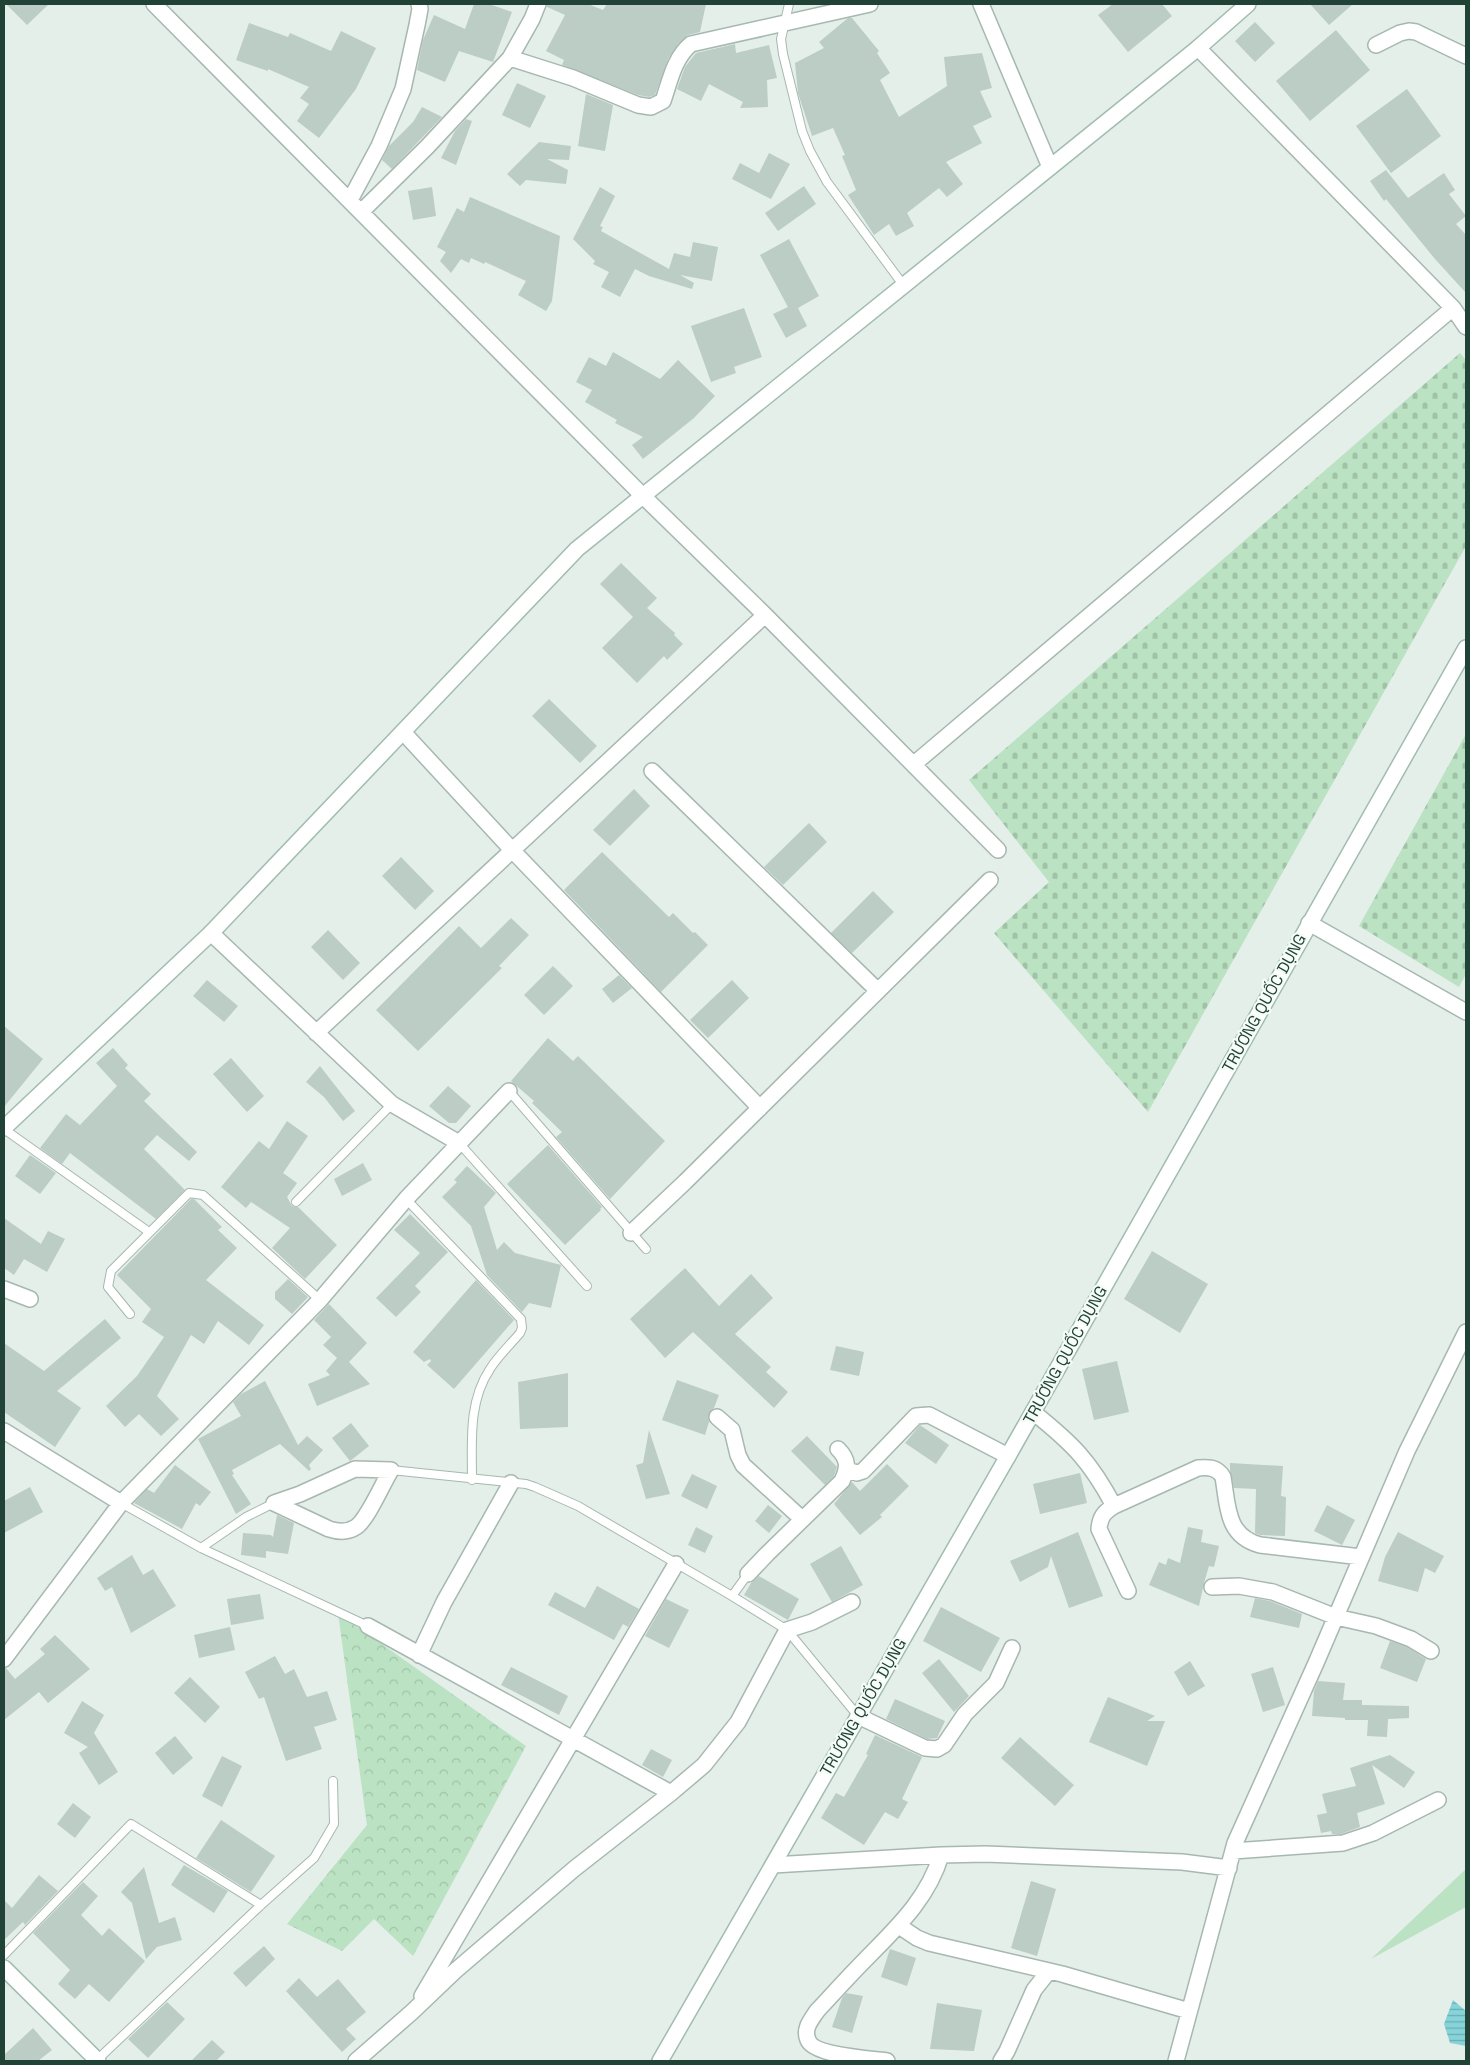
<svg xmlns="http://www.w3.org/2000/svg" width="1470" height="2065" font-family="'Space Grotesk',sans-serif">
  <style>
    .grass { fill: #bbe2c2 }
    .forest { fill: url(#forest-crowns) }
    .cemetery { fill: url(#cemetery-stones) }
    .water { fill: url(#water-rules) }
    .building { fill: #bbcdc4 }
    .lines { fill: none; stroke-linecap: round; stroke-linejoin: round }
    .lane-casing { stroke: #a6b8b0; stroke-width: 10 }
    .street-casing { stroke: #a6b8b0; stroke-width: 18 }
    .secondary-casing { stroke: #a1bcb0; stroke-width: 18 }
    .lane { stroke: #fff; stroke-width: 8 }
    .street { stroke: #fff; stroke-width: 15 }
    .secondary { stroke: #fff; stroke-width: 15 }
    .labels { text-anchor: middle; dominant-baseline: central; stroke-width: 4.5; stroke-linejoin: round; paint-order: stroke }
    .street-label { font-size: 16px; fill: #214337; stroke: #f5fbf7 }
  </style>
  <defs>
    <pattern id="forest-crowns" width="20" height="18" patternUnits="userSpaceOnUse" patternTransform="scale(1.25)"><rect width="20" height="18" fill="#bbe2c2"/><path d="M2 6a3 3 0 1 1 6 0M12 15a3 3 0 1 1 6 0" fill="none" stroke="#a0c3a7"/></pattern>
    <pattern id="cemetery-stones" width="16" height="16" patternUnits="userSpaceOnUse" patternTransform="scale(1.25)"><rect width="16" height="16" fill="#bbe2c2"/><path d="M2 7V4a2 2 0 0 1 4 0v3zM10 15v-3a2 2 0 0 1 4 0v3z" fill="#a0c3a7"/></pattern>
    <pattern id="water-rules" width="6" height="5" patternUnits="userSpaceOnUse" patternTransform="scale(1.25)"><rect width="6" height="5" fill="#86d3d9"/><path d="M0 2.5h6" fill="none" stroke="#6dadb1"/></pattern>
  </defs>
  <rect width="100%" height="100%" fill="#e4efe9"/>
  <path class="grass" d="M1466 1869V1907L1371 1959Z"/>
  <path class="forest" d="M338 1613 526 1746 413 1956 374 1919 342 1951 287 1924 367 1825Z"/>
  <path class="cemetery" d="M1460 353 1466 360V546L1148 1112 994 933 1049 882 969 780Z
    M1466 734V974L1459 987 1359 926Z"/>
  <path class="water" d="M1453 2000 1466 2011V2046L1450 2043 1444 2024Z"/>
  <path class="building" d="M6 4H49L27 25Z
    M474 4H489L512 12 493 62 459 51 445 82 417 70 423 40 434 15 465 29Z
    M547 4H588L603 10 607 4H706L700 32 688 35 678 44 668 59 655 95 649 97 638 95 562 65 564 60 546 51 565 15 547 7Z
    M1113 4H1162L1172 16 1128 52 1098 15Z
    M1310 4H1353L1329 25Z
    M848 18H852L879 51 877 53 890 73 880 80 899 117 947 86 944 57 982 53 992 88 980 91 992 117 973 126 982 143 946 162 963 184 947 197 939 188 907 213 914 226 896 236 889 224 874 235 848 195 856 190 842 156 845 155 833 128 812 136 798 93 795 63 824 48 819 42Z
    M1255 22 1275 43 1255 62 1235 41Z
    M249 23 288 37 290 33 331 51 341 31 376 48 356 89 319 138 297 121 309 104 300 98 309 87 268 69V71L236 60Z
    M1336 30 1370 70 1310 121 1276 81Z
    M735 44 736 53 769 45 777 78 767 80 768 107 740 108 743 102 709 84 701 101 677 89 685 67 696 53Z
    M517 83 546 96 530 128 502 115Z
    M1407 89 1441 136 1391 173 1356 126Z
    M586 94 613 105 605 151 578 146Z
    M422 107 442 117 392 169 382 160 389 146 413 122Z
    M466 119 472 121 456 165 441 158 455 131Z
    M539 142 571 146 569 160 547 159 568 170 566 184 526 180 520 186 507 174Z
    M769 153 790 164 771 199 732 179 740 163 759 173Z
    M1386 170 1408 198 1444 173 1455 190 1449 194 1466 216 1456 224 1466 235V293L1435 259 1386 199 1384 201 1370 181Z
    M804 186 816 204 778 231 765 213Z
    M432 187 436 216 413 220 408 191Z
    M600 187 615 196 600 226 603 227 601 231 669 269 674 253 690 257 693 242 718 247 712 281 680 275 694 283 692 289 649 276 635 269 620 297 601 287 609 272 593 264 595 261 573 239Z
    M470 197 560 236 552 301 546 311 518 295 526 281 485 262 484 264 471 258 469 263 461 259 451 273 440 261 446 252 437 247 457 208 464 212Z
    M789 239 819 296 798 308 807 326 786 338 773 314 788 307 760 255Z
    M744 308 762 357 734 367 736 373 711 382 691 326Z
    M613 352 660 379 678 360 715 396 694 418 643 459 632 445 643 437 615 423 617 420 585 402 592 390 576 382 589 357 606 366Z
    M621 563 657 598 647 608 675 633 674 635 683 644 667 660 664 656 637 683 602 648 633 617 600 584Z
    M549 699 597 746 580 763 532 716Z
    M634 789 650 806 610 846 593 830Z
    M809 823 827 842 783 885 764 867Z
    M602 852 669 917 673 913 693 933 695 932 708 945 661 992 564 890Z
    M401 857 434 891 415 910 382 876Z
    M873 891 894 912 852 953 831 933Z
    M511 918 529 935 499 966 502 968 418 1051 376 1010 459 926 481 948Z
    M328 930 360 963 343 980 311 947Z
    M553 966 573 986 544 1015 524 995Z
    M619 975 632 988 613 1003 602 989Z
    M207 980 238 1006 224 1022 193 996Z
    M732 980 749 998 708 1038 690 1020Z
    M4 1026 43 1059 4 1107Z
    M548 1038 573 1061 578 1056 665 1141 610 1199 556 1137 562 1132 532 1103 534 1101 511 1081Z
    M113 1048 128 1065 125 1068 151 1094 144 1101 197 1152 189 1161 157 1135 144 1149 185 1190 156 1219 70 1153 62 1164 40 1148 66 1114 80 1125 117 1086 96 1063Z
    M231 1058 264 1096 247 1112 213 1074Z
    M320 1066 355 1111 343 1121 324 1097 306 1082Z
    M448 1086 471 1106 456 1123H449L429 1106Z
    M287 1121 308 1136 283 1173 297 1183 287 1197 292 1206 298 1207 337 1245 305 1279 272 1248 290 1228 251 1202 246 1208 221 1187 259 1141 269 1149Z
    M548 1145 602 1207 600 1209 601 1210 565 1245 507 1184Z
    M30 1155 56 1173 40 1194 15 1176Z
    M363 1163 372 1180 342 1196 334 1179Z
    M467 1166 496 1193 484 1207 497 1250 504 1242 515 1253 561 1265 551 1308 529 1303 522 1312 487 1275 471 1226 442 1197 457 1182 454 1180Z
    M191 1199H194L222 1227 218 1230 237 1248 206 1280 264 1325 249 1345 218 1321 204 1344 191 1335 157 1396 179 1419 161 1436 139 1414 125 1427 106 1406 137 1376 164 1337 142 1322 151 1309 117 1275Z
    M410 1214 448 1252 415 1286 421 1292 396 1317 376 1298 420 1253 394 1230Z
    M4 1218 41 1244 48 1231 65 1239 47 1272 24 1259 14 1275 4 1268Z
    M1152 1251 1208 1284 1180 1333 1124 1299Z
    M685 1268 719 1306 751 1274 773 1298 735 1334 771 1367 766 1372 788 1392 774 1408 693 1332 665 1358 630 1319Z
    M288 1279 308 1297 292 1314 275 1299V1292Z
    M476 1280 514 1320 454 1389 427 1365 431 1361 430 1359 424 1362 413 1352Z
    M329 1304 367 1343 349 1362 370 1384 317 1406 308 1384 330 1375 326 1371 337 1358 323 1345 331 1337 314 1320Z
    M105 1319 121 1338 57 1391 81 1408 55 1447 4 1412V1343L44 1371Z
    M836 1346 864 1352 859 1376 830 1370Z
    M1117 1361 1129 1412 1094 1420 1082 1369Z
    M568 1373V1427L520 1429 518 1382Z
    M677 1380 719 1395 714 1408 708 1415 709 1422 705 1435 662 1420Z
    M265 1381 298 1445 307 1436 323 1450 309 1465 311 1469 309 1471 280 1444 232 1470 234 1474 232 1475 251 1504 236 1514 198 1439 241 1416 233 1402 241 1394Z
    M351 1423 369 1446 350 1461 332 1438Z
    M920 1425 949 1445 936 1464 905 1443Z
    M649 1430 670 1494 646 1499 636 1465 643 1463Z
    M807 1436 837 1467 834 1476 825 1485 791 1451Z
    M1230 1463 1283 1466 1281 1496 1286 1497 1285 1536 1260 1535 1255 1533 1256 1489 1234 1488 1230 1470Z
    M887 1464 909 1486 880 1515 882 1517 860 1535 834 1504 852 1482 860 1491Z
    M175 1465 211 1492 200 1506 196 1503 182 1529 134 1503 147 1489 154 1493Z
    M1080 1473 1087 1503 1040 1514 1033 1484Z
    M692 1474 717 1486 707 1509 681 1496Z
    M30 1487 43 1512 4 1533V1501Z
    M768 1505 782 1516 769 1533 755 1521Z
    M1327 1505 1355 1520 1342 1545 1314 1531Z
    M277 1515 294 1523 288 1554 266 1551V1558L241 1555 243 1533 271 1535 273 1537Z
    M696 1527 713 1536 705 1553 688 1545Z
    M1188 1527 1203 1530 1201 1542 1219 1546 1214 1567 1209 1566 1204 1583 1199 1606 1149 1585 1159 1562 1166 1565 1168 1558 1180 1563Z
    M1078 1532 1103 1596 1069 1608 1051 1556 1048 1567 1020 1582 1010 1561Z
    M1398 1532 1444 1556 1435 1573 1425 1568 1418 1592 1378 1581 1385 1557Z
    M841 1546 863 1585 832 1602 810 1564Z
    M132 1555 143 1575 153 1569 176 1606 131 1633 112 1587 105 1591 97 1578Z
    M759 1576 799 1599 788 1620 744 1595 751 1583Z
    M597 1586 639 1609 628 1627 623 1624 614 1640 548 1605 555 1592 585 1608Z
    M260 1594 264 1619 231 1625 227 1599Z
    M1255 1598 1270 1601 1302 1614 1299 1628 1250 1617Z
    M666 1599 689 1610 669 1648 645 1636Z
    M941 1607 1000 1638 981 1672 923 1641Z
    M230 1627 235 1650 199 1658 194 1635Z
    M55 1635 90 1669 48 1703 39 1692 4 1720V1668H6L15 1679 45 1654 40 1649Z
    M1390 1641 1407 1647 1426 1659 1417 1682 1380 1668Z
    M275 1656 285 1674 294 1669 307 1697 327 1691 337 1720 314 1727 322 1749 286 1761 264 1697 259 1699 245 1672Z
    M939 1659 969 1696 954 1712 922 1673Z
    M1190 1661 1205 1686 1188 1696 1174 1672Z
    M511 1667 568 1696 559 1715 501 1685Z
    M1273 1667 1285 1705 1263 1712 1251 1674Z
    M190 1677 220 1707 205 1723 174 1693Z
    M1318 1681 1345 1683 1343 1700H1362V1705L1409 1706V1718L1388 1719 1387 1737 1367 1736 1368 1720H1345V1718L1312 1716 1314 1691Z
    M1108 1697 1155 1716 1147 1721H1165L1147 1766 1089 1742Z
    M895 1699 945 1721 937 1738 927 1739 886 1719Z
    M82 1701 104 1715 94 1733 118 1772 99 1785 79 1753 88 1747 64 1733Z
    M875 1735 922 1757 902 1799 908 1802 898 1819 885 1812 864 1845 821 1818 836 1793 844 1797 868 1755 866 1754Z
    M175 1736 193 1758 173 1775 155 1753Z
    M1020 1737 1074 1785 1055 1806 1001 1758Z
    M651 1749 672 1760 663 1777 642 1765Z
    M1390 1755 1415 1772 1404 1788 1372 1765 1385 1804 1357 1813 1360 1827 1341 1834H1332L1331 1831 1321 1833 1317 1815 1327 1813 1322 1794 1356 1786 1350 1768Z
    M222 1756 242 1766 222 1807 202 1796Z
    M73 1803 91 1817 75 1838 57 1824Z
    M221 1820 275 1856 251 1892 196 1858Z
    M184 1865 228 1891 214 1913 171 1885Z
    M144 1867 159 1923 175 1917 182 1940 157 1947 146 1959 132 1903 121 1892Z
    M39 1875 58 1891 25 1925 23 1922 4 1940V1900L12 1908Z
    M1031 1881 1056 1889 1037 1956 1011 1948Z
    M83 1882 98 1896 81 1915 102 1936 109 1928 145 1961 109 2002 89 1984 75 1999 58 1984 70 1970 33 1933Z
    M264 1946 275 1959 246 1987 233 1973Z
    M890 1949 916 1958 907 1986 881 1977Z
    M299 1978 317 1997 338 1979 366 2012 346 2029 356 2039 342 2052 286 1991Z
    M846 1993 863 1996 852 2033 832 2027 842 1998Z
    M167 2002 185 2019 148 2058 128 2039Z
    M937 2003 982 2010 974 2051 930 2049Z
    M33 2028 52 2050 38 2061H4V2055Z
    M212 2040 225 2052 216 2061H191Z"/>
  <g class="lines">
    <defs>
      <path id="lane" d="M789 4 781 39 783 54 802 131 810 151 827 182 904 286
        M509 1091 646 1249
        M4 1129 149 1232
        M459 1143 587 1286
        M406 1199 521 1319 522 1328 520 1333C510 1345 498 1356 490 1369 468 1402 472 1442 472 1480
        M296 1202 392 1104
        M130 1314 108 1287 111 1271 189 1193 203 1195 320 1300
        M391 1470 526 1484 535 1487 578 1506 732 1596 787 1630 858 1716
        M121 1503 201 1548 368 1626
        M201 1548 246 1517 274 1503
        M732 1596 748 1574
        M4 1955 131 1824 261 1905
        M97 2060 261 1905 314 1858 334 1824 333 1781"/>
      <path id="street" d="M154 4 643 496 765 615 998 850
        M981 4 1050 167
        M1376 45 1400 33 1409 31 1416 32 1466 56
        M1198 48 1453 308 1466 327
        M510 58 573 78 638 105 651 107 663 101C670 81 674 58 691 44L870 4
        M350 200 379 146 403 89 417 25 420 9 419 4
        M362 211 427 147 510 58 532 19 538 4
        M403 732 512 850 760 1108
        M914 764 1453 308
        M652 771 878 991
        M1309 923 1466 1012
        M211 933 392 1104 459 1143
        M316 1033 765 615
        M631 1233 685 1182 990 880
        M4 1289 30 1299
        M1033 1412C1073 1444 1090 1461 1114 1506
        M717 1417 732 1430 738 1455 743 1465 802 1519
        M4 1431 121 1503
        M355 1469 391 1470C383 1483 367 1520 356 1527 347 1533 338 1532 329 1529L274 1503 300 1494Z
        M847 1470 857 1473 863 1471 916 1416 929 1415 1008 1456
        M748 1574 767 1554 842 1481C848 1468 849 1460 838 1449
        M1212 1587 1239 1586 1273 1592 1336 1617 1376 1626 1411 1639 1431 1651
        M1128 1591 1099 1529C1100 1517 1104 1512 1114 1506L1198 1468C1208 1467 1217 1467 1223 1477 1228 1506 1226 1536 1260 1545L1361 1557
        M368 1626 671 1793
        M419 1655 444 1602 511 1483
        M4 1659 121 1503 320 1300 406 1199 509 1091
        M858 1716 925 1748 937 1749 944 1745 965 1714 996 1683 1012 1648
        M1233 1851 1343 1843 1373 1833 1438 1800
        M773 1865 941 1855 985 1854 1182 1862 1229 1868
        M899 1926 917 1938 929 1943 1062 1974 1189 2011
        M422 1996 676 1564
        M356 2061 412 2012 455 1971 574 1869 671 1793 704 1765 738 1722 787 1630 812 1622 852 1602
        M887 2061C872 2059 813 2055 808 2040 803 2029 811 2020 817 2011 833 1994 848 1977 865 1960 896 1928 928 1899 941 1855
        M1001 2061 1007 2051 1034 1990 1049 1971
        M1176 2061 1235 1843 1316 1663 1407 1451 1466 1332"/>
      <path id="secondary" d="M4 1128 211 933 577 549 1198 48 1248 4
        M4 1968 98 2061
        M660 2061 1008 1456 1466 648"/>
    </defs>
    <use href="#lane" class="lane-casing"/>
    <use href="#street" class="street-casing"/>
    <use href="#secondary" class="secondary-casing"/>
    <use href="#lane" class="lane"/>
    <use href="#street" class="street"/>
    <use href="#secondary" class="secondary"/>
  </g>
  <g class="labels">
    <g class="street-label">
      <text transform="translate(1264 1003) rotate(-61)">TRƯƠNG QUỐC DỤNG</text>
      <text transform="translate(1065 1355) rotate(-61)">TRƯƠNG QUỐC DỤNG</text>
      <text transform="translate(863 1707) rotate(-60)">TRƯƠNG QUỐC DỤNG</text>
    </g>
  </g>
  <rect width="1470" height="2065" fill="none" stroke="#214337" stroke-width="10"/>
</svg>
